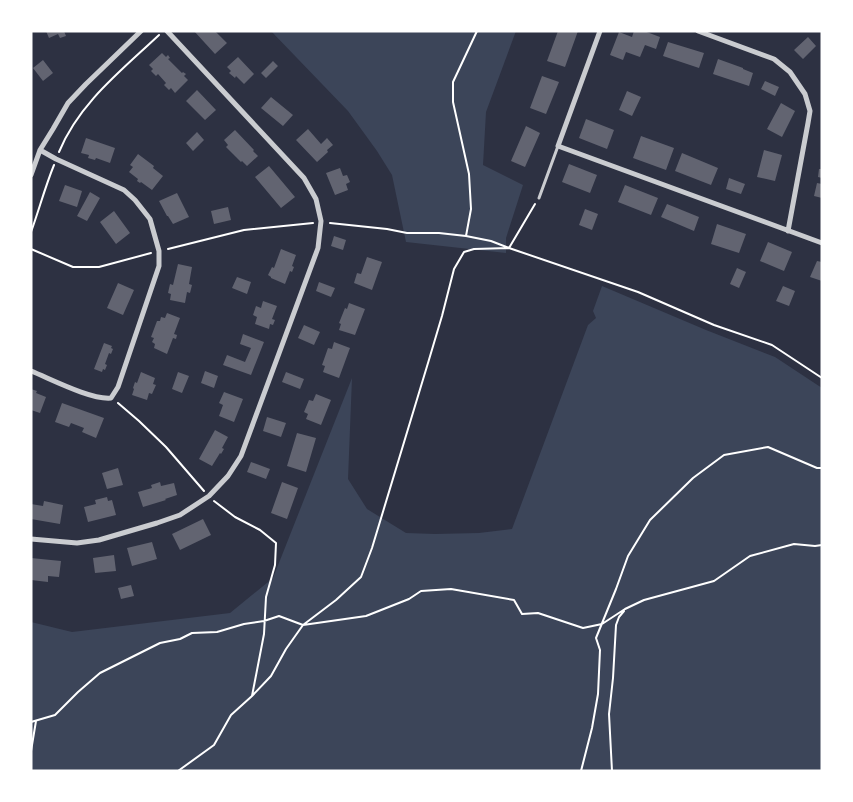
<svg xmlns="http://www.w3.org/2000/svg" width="853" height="802" font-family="Mulish,sans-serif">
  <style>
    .green { fill: #3c4559 }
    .building { fill: #626471 }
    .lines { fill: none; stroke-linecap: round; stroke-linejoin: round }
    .path { stroke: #fff; stroke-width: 2 }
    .service { stroke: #caccd0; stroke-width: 3 }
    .minor { stroke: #caccd0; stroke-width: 5 }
  </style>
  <rect width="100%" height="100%" fill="#2d3142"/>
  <path class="green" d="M271 31H516L486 112 483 165 523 185 506 238V253L406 242 392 175 377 151 348 111Z
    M602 286 706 330 775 357 822 388V771H31V622L72 632 230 613 273 578 352 378 348 479 367 509 406 533 435 534 479 533 512 529 588 325 596 318 593 311Z"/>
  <path class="building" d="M46 31H64L66 36 60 38 58 34 49 38Z
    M194 31H215L227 43 215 54Z
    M558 31H578L565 67 547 61Z
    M634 31H644L660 37 656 49 645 45 640 57 626 52 623 60 610 55 619 32 632 37Z
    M808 37 816 46 803 59 794 50Z
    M668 42 704 53 699 68 663 56Z
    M162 53 166 57 168 55 170 58 168 59 182 73 183 72 186 74 184 76 188 80 175 93 171 88 169 90 164 85 166 83 158 74 156 76 151 71 153 69 149 65Z
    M238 57 254 74 244 84 236 76 235 78 229 73 231 71 227 67Z
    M718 59 743 68V69L753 73 749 86 713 74Z
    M43 60 53 73 43 81 33 68Z
    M273 61 278 66 266 78 261 73Z
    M542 76 559 82 546 114 530 108Z
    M765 81 779 87 775 96 761 89Z
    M197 90 216 110 205 120 186 101Z
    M627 91 641 97 632 116 619 110Z
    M271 97 293 115 283 126 261 108Z
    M781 103 795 111 782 137 767 129Z
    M586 119 614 130 607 149 579 138Z
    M526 126 540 133 525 167 511 161Z
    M308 129 321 144 327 138 333 145 327 150 328 152 317 162 296 140Z
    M235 130 254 150 253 151 258 156 247 166 242 161 241 162 226 147 228 145 224 140Z
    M197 132 204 140 193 151 186 143Z
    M641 136 674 148 666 170 633 158Z
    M86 138 115 148 110 163 96 158 95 160 88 158 89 155 81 153Z
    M764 150 782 155 775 181 757 177Z
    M682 153 718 168 711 185 675 171Z
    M138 154 154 166 153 168 163 176 152 190 141 182 140 183 137 181 138 179 129 172 133 167 130 165Z
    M569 164 597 175 590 193 562 182Z
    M269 166 295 197 281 208 255 177Z
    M340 168 343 176 347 175 350 182 346 184 348 190 335 195 326 173Z
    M819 169H822V178L818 177Z
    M729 178 745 184 741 194 726 189Z
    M817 183 822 184V198L814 196Z
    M65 185 82 191 77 207 59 201Z
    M625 185 658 198 651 215 618 202Z
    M90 192 100 198 87 221 77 216Z
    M177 193 189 217 173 224 168 216H167L159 201Z
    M667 204 699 217 694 231 661 217Z
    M228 207 231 220 214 224 211 211Z
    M585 209 598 214 592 230 579 225Z
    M114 211 130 233 116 244 100 222Z
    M717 224 746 234 739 253 711 244Z
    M334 236 346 240 343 250 331 246Z
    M768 242 792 252 784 271 760 261Z
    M281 249 296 255 292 266 294 267 292 272 290 271 285 284 271 278V277L268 275 272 267 274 268Z
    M367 257 382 262 372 290 354 283 357 273 361 274Z
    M817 261 822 262V281L810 277Z
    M178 264 192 267 189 284 192 285 190 293 187 292 185 303 170 300 171 294 168 293 170 284 173 285Z
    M737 268 746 272 739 288 730 284Z
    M237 277 251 282 247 294 232 288Z
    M319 282 335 288 331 297 316 291Z
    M118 283 134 290 123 315 107 308Z
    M783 286 795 291 789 306 776 301Z
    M263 301 277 306 272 319 275 320 273 325 270 324 269 329 255 324 257 317 253 315 256 306 261 308Z
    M349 303 365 309 355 335 339 330 341 324 339 323 345 308 347 309Z
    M167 313 180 318 174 334 177 335 176 339 173 338 167 354 154 348 155 344 152 342 154 338 151 337 157 321H160L161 317 165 318Z
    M304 325 320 332 314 345 298 338Z
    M243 334 264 342 251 375 223 365 227 355 245 362 251 348 240 344Z
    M334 342 350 348 339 378 323 372 325 366 322 365 328 348 332 349Z
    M104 343 112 346 111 348 113 349 111 354 109 353 105 364 107 365 105 370 103 369 102 372 94 369Z
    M205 371 218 376 214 388 201 383Z
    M141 372 155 378 153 384 156 385 152 394 149 393 147 400 132 395 134 389 133 388 135 382 137 383Z
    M178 372 189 376 182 393 172 389Z
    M286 372 304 379 300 389 282 382Z
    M31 389 37 391 36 393 46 397 40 413 31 410Z
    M224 392 243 399 234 422 219 416 223 405 219 403Z
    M316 394 331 400 321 425 306 419 308 414 304 412 309 400 313 401Z
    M62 403 104 418 96 438 82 432 84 428 71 423 69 427 55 422Z
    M267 417 286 423 281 437 263 431Z
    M215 430 228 437 222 448 224 449 221 454 220 453 212 466 199 459Z
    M297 433 316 438 306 472 287 466Z
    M251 462 270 469 266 479 247 472Z
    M118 468 123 485 107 489 102 473Z
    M160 482 161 486 174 483 177 495 165 499 166 500 143 507 138 492 152 488 151 485Z
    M282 482 298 488 287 519 271 513Z
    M107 497 108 501 112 500 116 515 88 522 84 507 96 504 95 500Z
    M44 501 63 505 60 524 31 519V504L43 506Z
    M203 519 211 535 180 550 172 534Z
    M152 542 157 559 132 566 127 548Z
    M114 555 116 571 95 573 93 558Z
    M31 558 61 561 59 577 48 576V582L31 580Z
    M131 585 134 596 121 599 118 588Z"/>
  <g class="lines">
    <path class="path" d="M59 152C79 103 122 70 159 35
      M330 223 387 229 407 233H439L466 236 491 241 509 248 535 204
      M31 232C39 210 45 187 54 165
      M466 236 471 209 469 174 453 102V82L477 31
      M31 249 73 267H99L151 253
      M168 249 244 230 313 223
      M118 403 139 421 166 447 204 491
      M214 501 235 517 260 530 276 543 275 565 266 597 264 634 252 696
      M31 722 55 715 78 692 100 673 160 643 180 639 192 633 217 632 244 624 264 621 279 616 303 625 366 616 409 599 421 591 451 589 514 600 522 614 538 613 583 628 602 624 625 609 644 600 714 581 750 556 794 544 815 546 822 545
      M31 751 36 721
      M178 771 214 745 231 715 252 696 271 676 286 649 303 625 336 600 361 577 372 548 428 363 442 316 454 269 464 252 474 249 509 248 638 292 714 325 772 345 822 378
      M581 771 592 728 598 694 600 650 596 638 616 589 628 556 650 520 693 478 724 455 768 447 817 468H822
      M612 771 609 714 613 678 616 625 619 617 624 611"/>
    <path class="service" d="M539 198 558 146"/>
    <path class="minor" d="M600 31 558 146 822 243
      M698 31 774 59 790 72 805 94 810 111 808 123 788 231
      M31 175 40 150 53 129 68 103 86 84 141 31
      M31 371C51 379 91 400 111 398L118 387 159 266V251L150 219 135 200 124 190 56 159 40 150
      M31 539 77 543 99 540 157 523 180 515 209 496 228 476 241 456 318 248 321 221 316 199 304 178 167 31"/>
  </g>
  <rect width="853" height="802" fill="none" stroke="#ffffff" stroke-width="65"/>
</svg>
